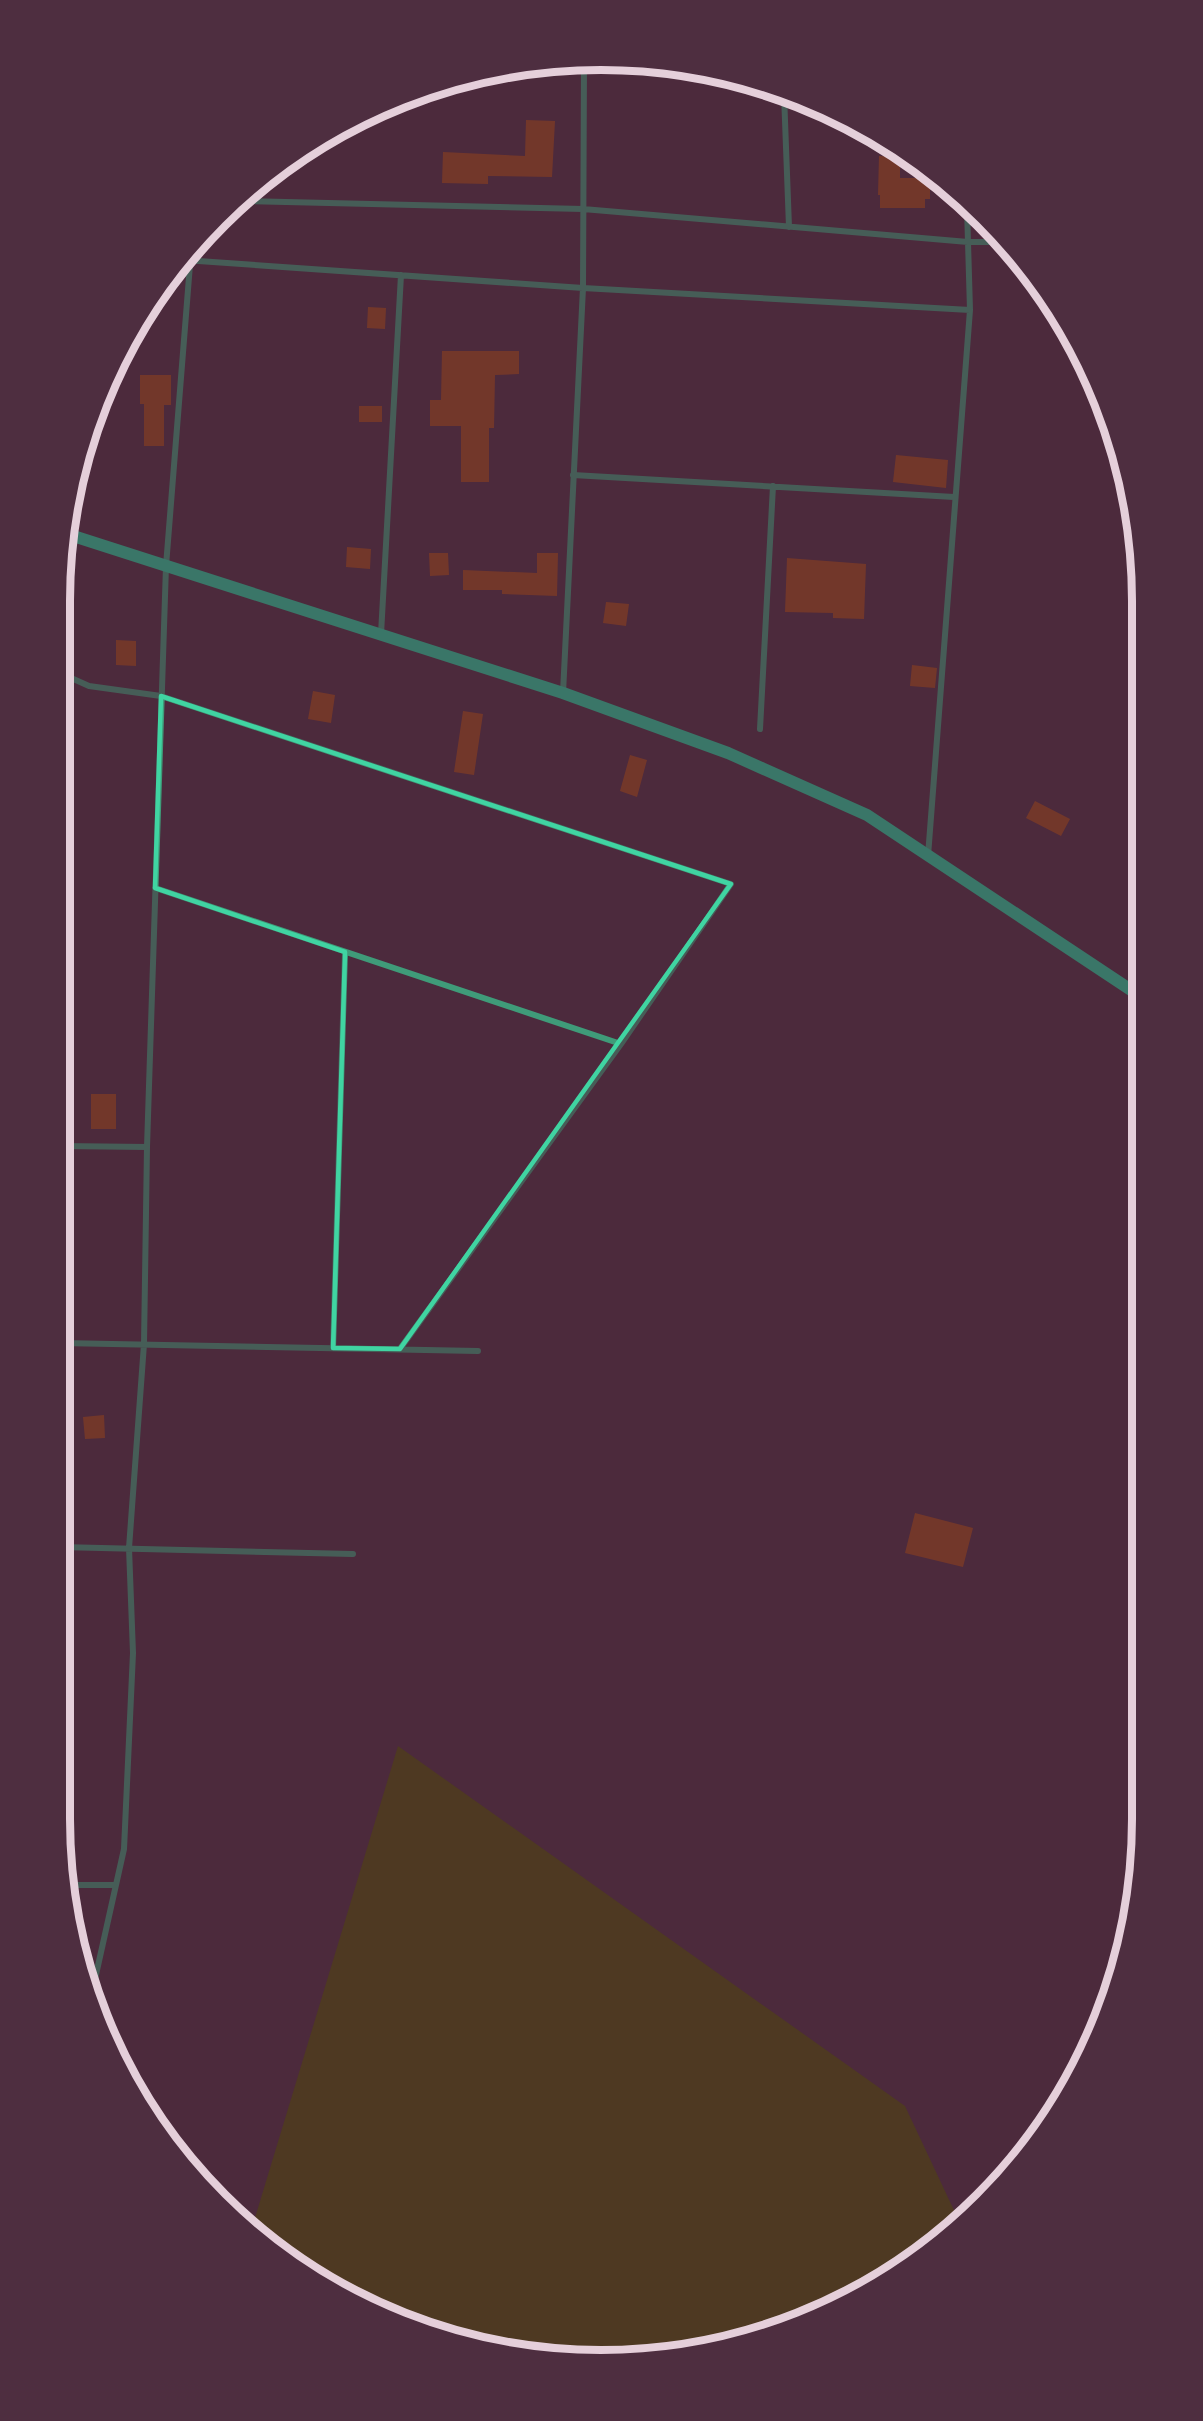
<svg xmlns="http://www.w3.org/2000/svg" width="1203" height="2421" font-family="Georgia,serif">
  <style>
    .green { fill: #504c04 }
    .building { fill: #a14814 }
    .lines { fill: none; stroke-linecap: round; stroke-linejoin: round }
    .street { stroke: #3f9b79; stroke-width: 6 }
    .secondary { stroke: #24d39d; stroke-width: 12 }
    .marked { fill: none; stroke: #40d4a2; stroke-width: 4.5; stroke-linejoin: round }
    .rim { fill: none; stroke: #e5cfda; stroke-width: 8 }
  </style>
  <rect width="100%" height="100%" fill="#4c2a3d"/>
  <path class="green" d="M398 1746 905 2106 960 2223 931 2249 841 2305 673 2356 496 2351 330 2288 251 2231Z"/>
  <path class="building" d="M526 120 555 121 552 177 488 176V184L442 183 443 152 525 156Z
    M879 156 900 157V178H930V199H925V208H880V195H878Z
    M368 307 386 308 385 329 367 328Z
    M442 351H519V374L495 375 494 428H489V482H461V426H430V400H441Z
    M140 375H171V405H164V446H144V404H140Z
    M359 406H382V422H359Z
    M896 455 948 460 946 488 893 482Z
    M347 547 371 549 370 569 346 567Z
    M429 553H448L449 575 430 576Z
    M537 553H558L557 596 502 594V590H463V570L537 573Z
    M787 558 866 564 864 619 833 618V613L785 612Z
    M606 602 629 604 626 626 603 623Z
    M116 640 136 641V666L116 665Z
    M912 665 937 668 935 688 910 686Z
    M313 691 335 695 331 723 308 719Z
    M463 711 483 714 474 775 454 772Z
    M630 755 647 760 637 797 620 791Z
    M1035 801 1070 819 1061 836 1026 818Z
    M91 1094H116V1129H91Z
    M104 1415 105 1438 85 1439 83 1417Z
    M915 1513 973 1528 963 1567 905 1553Z"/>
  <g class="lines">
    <path class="street" d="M784 94 789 227
      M241 201 583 209 968 242H1002
      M184 260 583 288 970 310
      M573 475 954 497
      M381 634 401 275
      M60 673 89 686 161 696 731 884 621 1044 400 1349
      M563 693 583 288 584 62
      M760 729 773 486
      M928 856 970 310 967 208
      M155 888 621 1044
      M60 1146 147 1147
      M60 1343 478 1351
      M333 1348 345 952
      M60 1547 353 1554
      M71 1885H116
      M91 1997 124 1849 133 1653 129 1548 144 1344 147 1147 166 566 191 252"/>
    <path class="secondary" d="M67 534 563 693 728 753 867 815 1140 996"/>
  </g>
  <path d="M0 0H1203V2421H0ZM161 696 731 884 400 1349 333 1348 345 952 155 888Z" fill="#4c2a3d" fill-opacity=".55" fill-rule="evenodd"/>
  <path class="marked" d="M161 696 731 884 400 1349 333 1348 345 952 155 888Z"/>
  <path d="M0 0H1203V2421H0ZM601 70H601A531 531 0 0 1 1132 601V1819A531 531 0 0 1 601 2350H601A531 531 0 0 1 70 1819V601A531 531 0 0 1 601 70Z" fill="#4e2e40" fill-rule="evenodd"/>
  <path class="rim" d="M601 70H601A531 531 0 0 1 1132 601V1819A531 531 0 0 1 601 2350H601A531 531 0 0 1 70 1819V601A531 531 0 0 1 601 70Z"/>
</svg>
